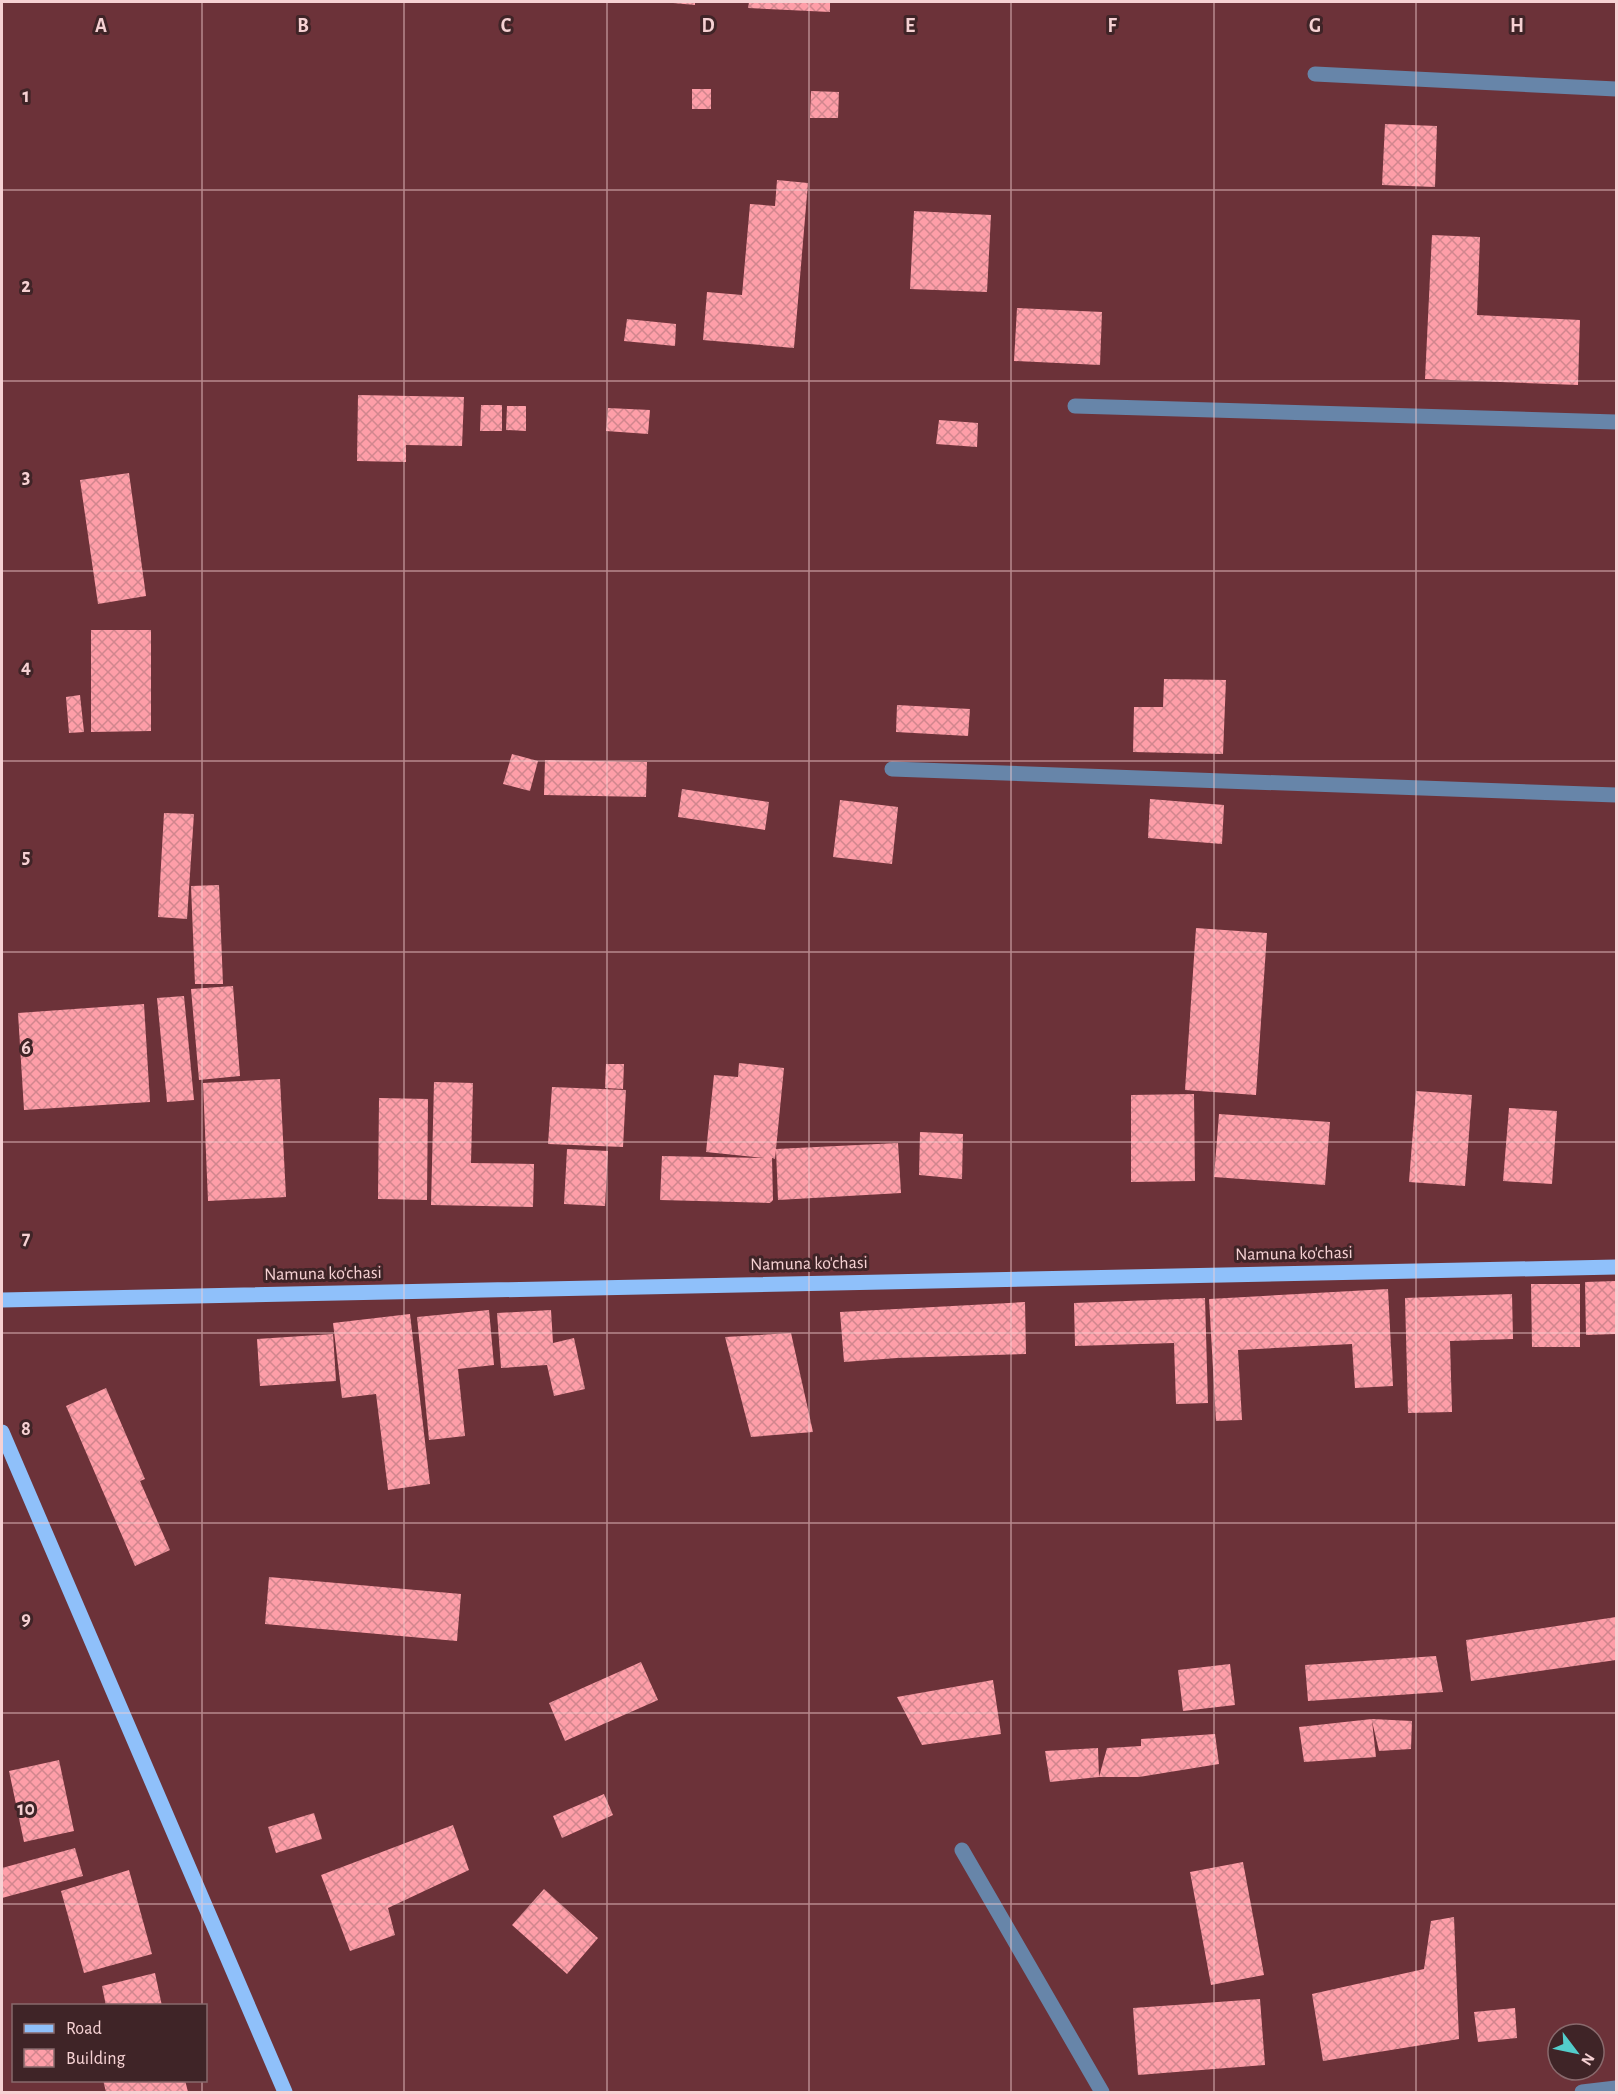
<svg xmlns="http://www.w3.org/2000/svg" width="1618" height="2094" font-family="'Alegreya Sans',sans-serif">
  <style>
    .building { fill: url(#building-cross-hatch) }
    .lines { fill: none; stroke-linecap: round; stroke-linejoin: round }
    .minor { stroke: #6785a9; stroke-width: 15 }
    .major { stroke: #8fc0fa; stroke-width: 15 }
    .grid { fill: none; stroke: #f6d1d3; stroke-width: 1.5; stroke-opacity: 0.55 }
    .labels { text-anchor: middle; dominant-baseline: central; stroke-width: 6; stroke-linejoin: round; paint-order: stroke }
    .street-label { font-size: 18px; fill: #f6d1d3; stroke: #3f2427 }
    .grid-label { font-size: 20px; text-anchor: middle; font-weight: bold; fill: #f6d1d3; stroke: #3f2427; stroke-width: 6; stroke-linejoin: round; paint-order: stroke }
  </style>
  <defs>
    <pattern id="building-cross-hatch" width="8" height="8" patternUnits="userSpaceOnUse" patternTransform="scale(1.5)"><rect width="8" height="8" fill="#fe9ea8"/><path d="M0 0l8 8M0 8l8-8" fill="none" stroke="#d1868e"/></pattern>
  </defs>
  <rect width="100%" height="100%" fill="#6c3239"/>
  <path class="building" d="M673 2H695V5L673 3Z
    M749 2H830V12L748 8Z
    M692 89H711V109H692Z
    M811 91 839 92 838 118H810Z
    M1385 124 1437 126 1435 187 1382 185Z
    M777 180 808 183 794 348 703 340 707 292 742 295 750 204 775 206Z
    M914 211 991 215 987 292 910 289Z
    M1432 235 1480 237 1477 315 1580 320 1578 385 1425 379Z
    M1017 308 1102 312 1100 365 1014 361Z
    M627 319 676 324 675 346 624 341Z
    M358 395 464 397 462 446 406 445V462L357 461Z
    M481 405H502V431H480Z
    M507 406H526V431L506 430Z
    M608 408 650 410 648 434 606 431Z
    M939 420 978 423 977 447 936 444Z
    M129 473 146 596 98 604 80 480Z
    M91 630H151V731L91 732Z
    M1164 679 1226 680 1223 754 1133 752 1134 707H1163Z
    M80 695 84 732 69 733 66 697Z
    M897 705 970 709 968 736 896 732Z
    M512 754 538 761 530 791 503 784Z
    M545 760 647 762 646 797 544 795Z
    M682 789 769 802 765 830 678 817Z
    M1150 799 1224 805 1222 844 1148 838Z
    M840 800 898 807 892 864 833 857Z
    M164 813 194 814 187 919 158 917Z
    M219 885 223 984H195L191 886Z
    M1196 928 1267 933 1256 1095 1185 1090Z
    M233 986 240 1076 199 1080 191 989Z
    M184 996 194 1100 167 1102 157 998Z
    M144 1004 150 1102 24 1110 18 1013Z
    M739 1063 784 1068 776 1149 898 1143 901 1193 778 1200 776 1150 775 1159 772 1158 773 1200 770 1203 660 1200 662 1156 764 1158 706 1152 714 1075 738 1077Z
    M606 1064H624L623 1089 605 1088Z
    M280 1079 286 1197 208 1201 203 1083Z
    M434 1082 473 1083 471 1163 534 1164 533 1207 431 1205Z
    M552 1087 626 1090 623 1147 548 1144Z
    M1416 1091 1472 1095 1465 1186 1409 1182Z
    M1194 1094 1195 1181 1131 1182V1095Z
    M379 1098 428 1099 427 1200 378 1199Z
    M1509 1108 1557 1111 1552 1184 1503 1181Z
    M1219 1114 1330 1122 1325 1185 1214 1177Z
    M920 1132 963 1134 962 1179 919 1175Z
    M567 1149 608 1151 605 1206 564 1204Z
    M1616 1281V1334L1586 1335 1585 1282Z
    M1531 1284H1580V1347H1532Z
    M1388 1289 1393 1386 1355 1388 1352 1344 1238 1350 1242 1420 1216 1421 1209 1299Z
    M1512 1294 1513 1339 1450 1341 1452 1412 1408 1413 1405 1298Z
    M1205 1298 1208 1403 1176 1404 1174 1343 1075 1346 1074 1303Z
    M1025 1302 1026 1354 897 1358 844 1362 840 1312Z
    M489 1310 494 1365 458 1369 465 1436 429 1440 417 1317Z
    M551 1310 553 1343 574 1338 585 1389 554 1396 547 1365 501 1368 497 1313Z
    M410 1314 430 1484 388 1490 376 1394 342 1398 333 1323Z
    M791 1333 813 1432 751 1437 725 1337Z
    M333 1334 336 1381 260 1386 257 1339Z
    M106 1388 145 1479 140 1481 170 1550 135 1566 66 1406Z
    M269 1577 461 1594 457 1641 265 1624Z
    M1616 1617V1660L1471 1681 1466 1640Z
    M1436 1656 1443 1692 1308 1701 1305 1665Z
    M641 1662 658 1700 565 1741 549 1703Z
    M1230 1664 1235 1705 1183 1711 1178 1670Z
    M993 1680 1001 1734 922 1745 897 1697Z
    M1372 1719 1412 1721 1411 1749 1379 1751 1372 1721 1376 1757 1304 1762 1299 1727Z
    M1215 1734 1219 1764 1139 1777H1099L1107 1748 1141 1746V1739Z
    M1098 1748 1099 1777 1050 1782 1045 1751Z
    M59 1760 74 1831 24 1842 9 1771Z
    M604 1794 613 1815 562 1838 553 1816Z
    M314 1813 322 1839 276 1853 268 1827Z
    M453 1825 469 1870 388 1908 395 1935 350 1951 321 1875Z
    M75 1848 83 1876 2 1898V1868Z
    M1243 1862 1264 1975 1211 1985 1190 1872Z
    M129 1870 152 1954 84 1973 61 1891Z
    M544 1889 598 1938 567 1974 512 1925Z
    M1454 1917 1459 2039 1323 2061 1312 1994 1424 1969 1431 1921Z
    M155 1973 162 2006H106L102 1986Z
    M1260 1999 1265 2065 1138 2075 1133 2008Z
    M1515 2008 1517 2038 1478 2042 1474 2012Z
    M103 2080H185L188 2092H106Z"/>
  <g class="lines">
    <path class="minor" d="M1315 74 1616 89
      M1075 406 1616 422
      M892 769 1616 795
      M962 1850 1102 2092
      M1582 2092 1616 2088"/>
    <path class="major" d="M2 1300 1616 1267
      M2 1432 285 2092"/>
  </g>
  <path class="grid" d="M202 2V2006M404 2V2092M607 2V2092M809 2V2092M1011 2V2092M1214 2V2092M1416 2V2092M2 190H1616M2 381H1616M2 571H1616M2 761H1616M2 952H1616M2 1142H1616M2 1333H1616M2 1523H1616M2 1713H1616M2 1904H1616M202 2080V2092"/>
  <g class="labels">
    <g class="street-label">
      <text transform="translate(1294 1254) rotate(-1)">Namuna ko'chasi</text>
      <text transform="translate(809 1264) rotate(-1)">Namuna ko'chasi</text>
      <text transform="translate(323 1274) rotate(-1)">Namuna ko'chasi</text>
    </g>
  </g>
  <g class="grid-label">
    <text x="101" y="32">A</text>
    <text x="303" y="32">B</text>
    <text x="506" y="32">C</text>
    <text x="708" y="32">D</text>
    <text x="910" y="32">E</text>
    <text x="1112" y="32">F</text>
    <text x="1315" y="32">G</text>
    <text x="1517" y="32">H</text>
    <text x="26" y="102">1</text>
    <text x="26" y="292">2</text>
    <text x="26" y="483">3</text>
    <text x="26" y="673">4</text>
    <text x="26" y="863">5</text>
    <text x="26" y="1054">6</text>
    <text x="26" y="1244">7</text>
    <text x="26" y="1435">8</text>
    <text x="26" y="1625">9</text>
    <text x="26" y="1815">10</text>
  </g>
  <rect width="1618" height="2094" fill="none" stroke="#f6d1d3" stroke-width="6"/>
  <rect x="12" y="2004" width="195" height="78" fill="#3f2427" stroke="#88696c" stroke-width="1.5"/>
  <rect x="24" y="2024" width="30" height="9" fill="#8fc0fa" stroke="#88696c" stroke-width="1.5"/>
  <text x="66" y="2034" font-size="18" fill="#f6d1d3">Road</text>
  <rect x="24" y="2049" width="30" height="18" fill="url(#building-cross-hatch)" stroke="#88696c" stroke-width="1.5"/>
  <text x="66" y="2064" font-size="18" fill="#f6d1d3">Building</text>
  <g transform="translate(1576 2052) rotate(122)"><circle r="28" fill="#3f2427" stroke="#88696c" stroke-width="1.5"/>
  <path d="M0-4.5L10 22L0 15L-10 22Z" fill="#53cdcb"/>
  <text y="-9" font-size="16" font-weight="bold" text-anchor="middle" fill="#f6d1d3">N</text>
  </g>
</svg>
